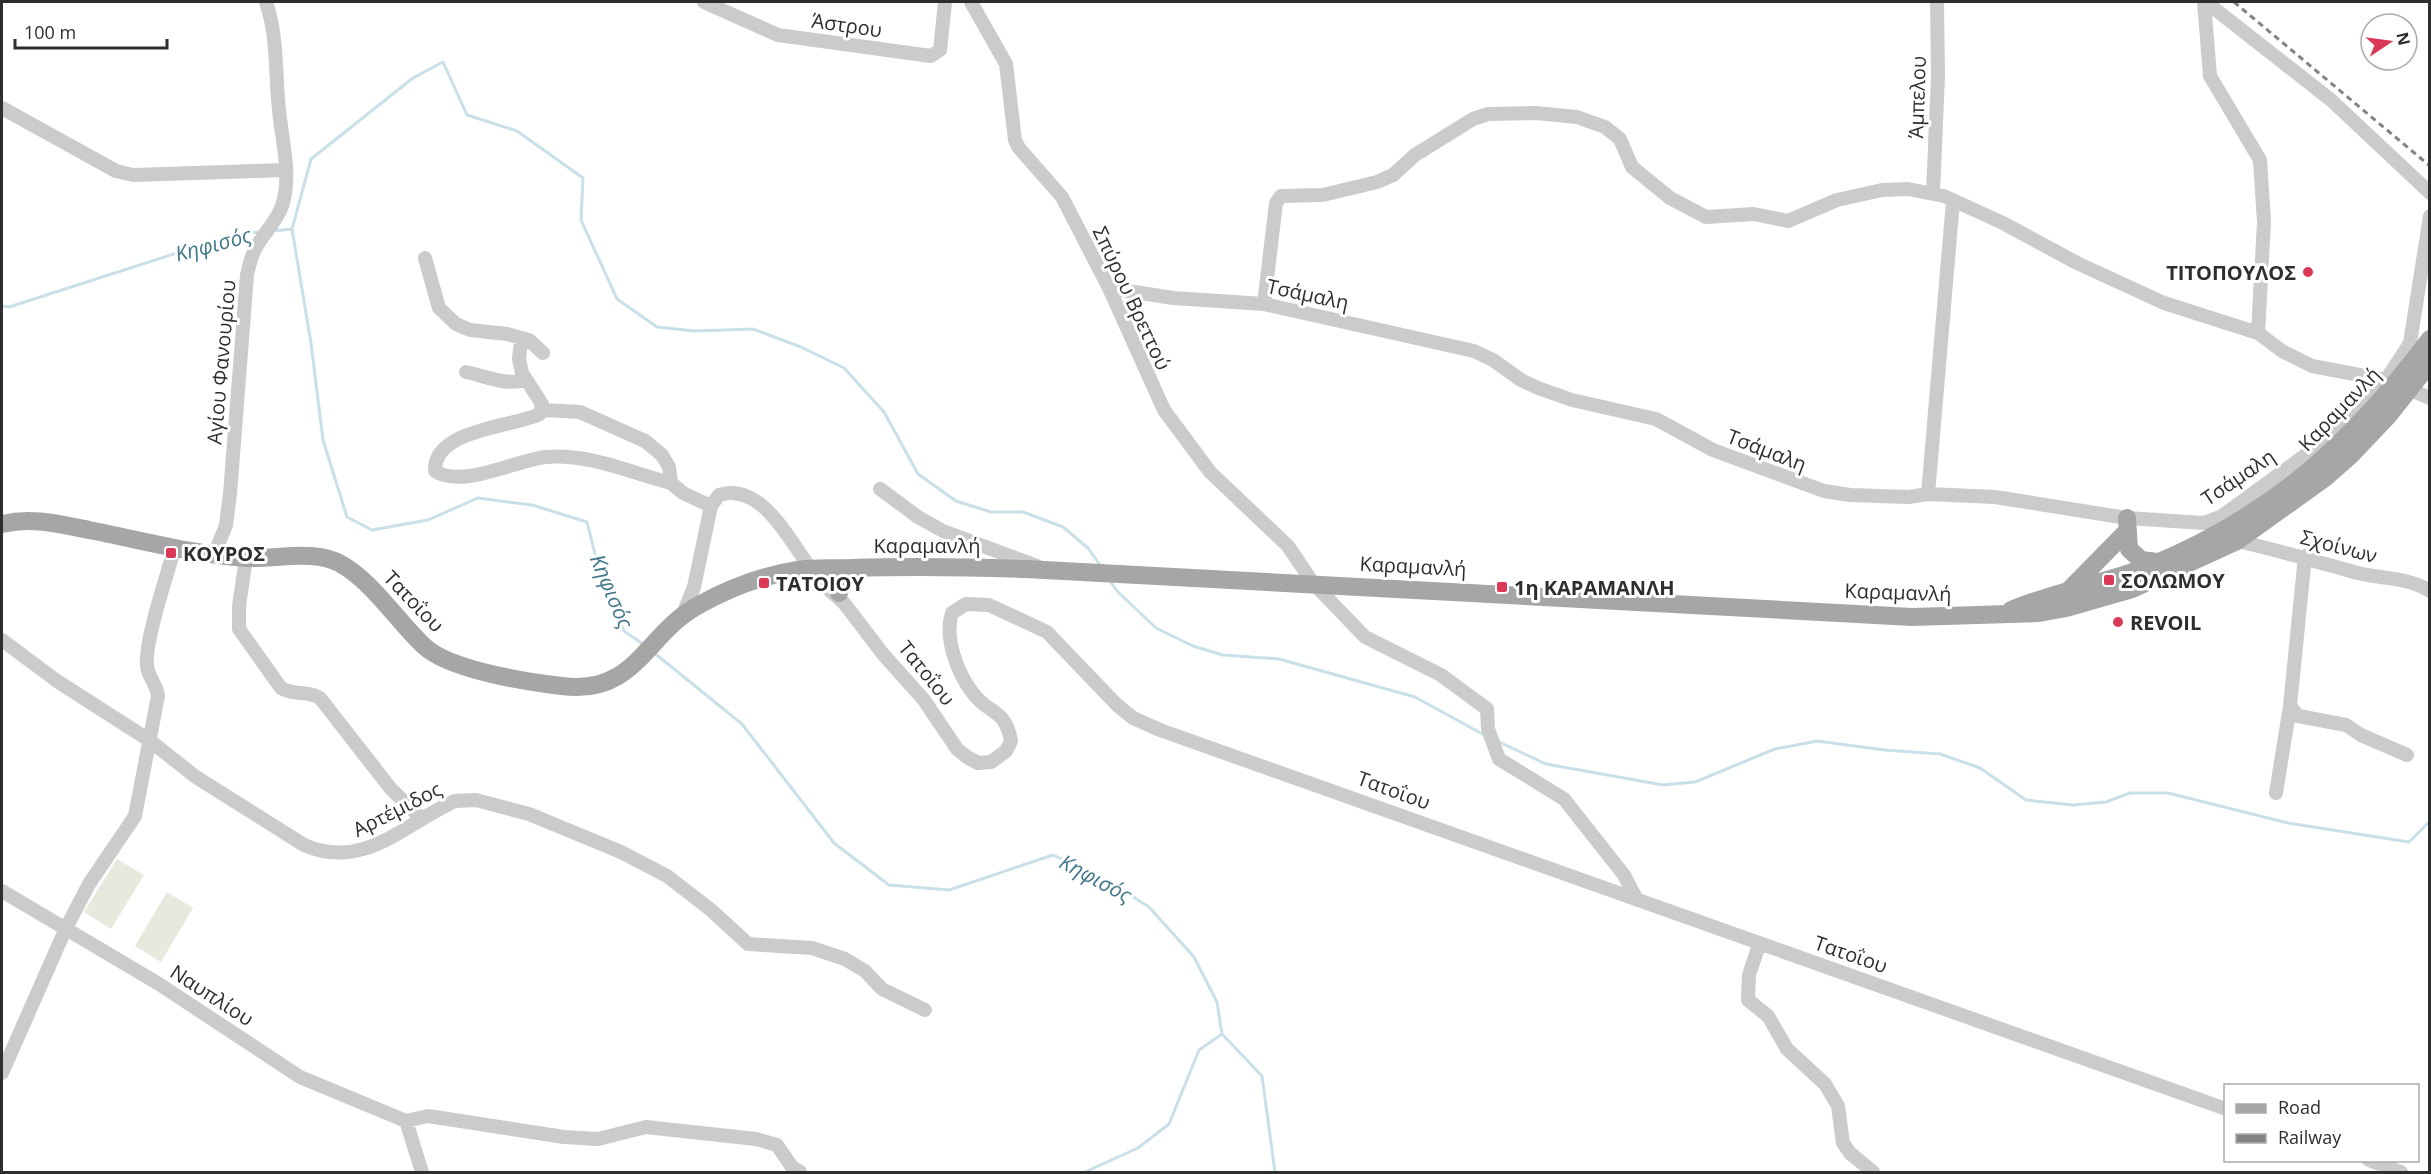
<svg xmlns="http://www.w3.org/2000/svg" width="2431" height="1174" font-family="'Open Sans',sans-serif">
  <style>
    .green { fill: #e5eadc }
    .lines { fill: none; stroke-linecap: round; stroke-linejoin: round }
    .stream { stroke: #c9e0e9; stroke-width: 3 }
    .minor { stroke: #cbcbcb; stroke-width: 14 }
    .major { stroke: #a6a6a6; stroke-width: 18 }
    .rail { stroke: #838383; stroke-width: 3; stroke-dasharray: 6 4.5; stroke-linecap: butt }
    .poi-dot { fill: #dc3957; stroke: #fff; stroke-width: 2 }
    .labels { text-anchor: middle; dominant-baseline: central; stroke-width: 6; stroke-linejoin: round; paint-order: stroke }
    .street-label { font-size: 20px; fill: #2e2e2e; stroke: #fff }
    .poi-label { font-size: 20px; font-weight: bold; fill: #2e2e2e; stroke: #fff; text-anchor: start }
    .water-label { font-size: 21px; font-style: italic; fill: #40778b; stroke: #fff }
  </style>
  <rect width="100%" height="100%" fill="#fff"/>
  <path class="green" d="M117 859 144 875 111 929 84 912Z
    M167 892 193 908 161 962 135 946Z"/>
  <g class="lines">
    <path class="stream" d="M292 229 311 159 413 78 443 62 467 115 517 131 583 178 581 220 617 299 657 327 695 331 753 329 801 347 844 368 884 412 918 474 956 501 991 512H1023L1063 527 1088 548 1100 565
      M273 231 292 229 311 343 323 440 347 517 372 530 428 520 478 498 532 505 587 522 598 566 624 631 643 644
      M2 306 9 307 236 234 260 232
      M1110 581 1117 591 1156 628 1193 646 1223 655 1279 659 1415 697 1486 736
      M653 652 742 724 834 843 889 885 949 890 1053 855 1103 878 1149 907 1194 957 1217 1002 1222 1034 1262 1076 1275 1172
      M1497 741 1546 764 1663 785 1695 782 1775 749 1817 741 1885 750 1940 754 1980 768 2026 800 2073 805 2106 802 2130 793H2168L2288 823 2409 842 2430 821
      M1085 1172 1138 1148 1169 1124 1199 1050 1222 1034"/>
    <path class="minor" d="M704 2 778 35 931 56 940 50 945 2
      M971 2 1006 64 1015 140 1019 148 1062 197 1109 288 1164 410 1210 472 1288 546 1313 583 1365 637 1441 675 1487 709 1488 729 1499 759 1564 799 1624 875 1637 900
      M2204 2 2210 76 2260 160 2264 222 2258 333
      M2206 2 2331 100 2430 193
      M2 108 116 171 133 175 286 170
      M1933 193 1938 76 1937 2
      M425 258 439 308 456 324 470 330 507 334 529 340 543 353
      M1109 288 1173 298 1264 304 1474 351 1493 360 1521 380 1538 388 1572 400 1656 419 1713 450 1824 491 1850 495 1909 497 1928 494 1995 497 2127 518 2204 523 2222 516 2307 454 2386 380 2410 343 2430 216
      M1264 304 1276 203 1281 196 1323 195 1377 182 1393 175 1415 155 1473 119 1488 114 1536 113 1577 117 1605 127 1620 139 1632 167 1670 198 1706 217 1754 214 1788 221 1837 200 1882 190 1908 189 1944 196 2003 223 2077 263 2164 303 2258 333 2282 351 2312 366 2386 380 2430 398
      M521 340 519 359 522 373 542 404 540 414C514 427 433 429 435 471 462 489 516 460 546 457 588 453 631 473 671 483L683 493 711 506
      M466 372C485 376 506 386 524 380
      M543 410 580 412 645 441 662 455 669 467 671 483
      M880 489 918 517 943 531 1037 566
      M1928 494 1953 201
      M2237 541C2278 550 2318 562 2358 573 2382 579 2408 577 2430 591
      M215 553 226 525 230 494 247 275C249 266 251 257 255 249 263 234 277 221 282 206 292 176 282 141 279 110 275 73 278 37 266 2
      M2305 556 2290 706 2298 716 2346 725 2361 735 2407 755
      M246 558 239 606V629L281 688C294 696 308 690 320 698L391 789 421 818
      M800 569 819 581 844 603 883 654 924 700 957 749 967 757 978 763 991 762 1006 751 1011 741C1005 707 988 715 972 692 957 672 944 637 952 613L966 604 989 605 1047 632 1117 705 1133 718 1160 730 2226 1109
      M683 614 694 587 711 506 719 495C761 481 789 540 811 569
      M2 640 57 681 149 740 196 777 304 845C364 871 404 824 455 801L476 800 529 814 621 852 667 876 711 910 748 944 812 948 845 959 865 971 882 989 925 1010
      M2276 793 2290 706
      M2 891 159 984 300 1077 406 1121
      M1759 945 1749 975 1748 1000 1768 1016 1787 1049 1825 1084 1838 1106 1843 1143 1850 1153 1873 1172
      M2 1073 66 928 89 884 135 816 158 696C157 685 148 677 147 666 144 642 168 573 175 546
      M406 1121 428 1116 564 1137 598 1139 646 1127 756 1139 777 1145 792 1167 800 1172
      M406 1121 422 1172
      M2369 1160 2401 1172"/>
    <path class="major" d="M2127 518 2129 549 2141 560 2157 562
      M2 524C33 517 58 524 89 530 141 540 195 555 248 558 277 559 316 549 341 564 374 583 397 621 424 646 449 670 527 682 562 686 636 696 646 633 699 605 728 589 764 575 798 570 816 567 835 569 853 568 911 566 969 567 1026 569L1912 617 2039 613 2066 608 2132 589 2237 541 2325 478 2350 456 2389 415 2430 363
      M2069 590 2127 531
      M839 593 844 575 858 568
      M2011 610C2056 591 2104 584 2150 566 2273 515 2351 444 2430 339"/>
    <path class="rail" d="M2234 2 2430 166"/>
  </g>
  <g class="poi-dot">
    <circle cx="2308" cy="272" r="6"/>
    <rect x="165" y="547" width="12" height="12" rx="3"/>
    <rect x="2103" y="574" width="12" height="12" rx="3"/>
    <rect x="758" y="577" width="12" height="12" rx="3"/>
    <rect x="1496" y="581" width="12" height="12" rx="3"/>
    <circle cx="2118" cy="622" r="6"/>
  </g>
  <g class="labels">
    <g class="street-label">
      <text transform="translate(847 25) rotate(8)">Άστρου</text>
      <text transform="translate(1917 97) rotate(-88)">Άμπελου</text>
      <text transform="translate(1308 294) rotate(12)">Τσάμαλη</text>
      <text transform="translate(1132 298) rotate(65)">Σπύρου Βρεττού</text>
      <text transform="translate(221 362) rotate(-85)">Αγίου Φανουρίου</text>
      <text transform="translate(2339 409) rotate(-46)">Καραμανλή</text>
      <text transform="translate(1767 450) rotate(21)">Τσάμαλη</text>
      <text transform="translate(2238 477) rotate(-34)">Τσάμαλη</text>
      <text x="927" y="545">Καραμανλή</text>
      <text transform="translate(2339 546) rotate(15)">Σχοίνων</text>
      <text transform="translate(1413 566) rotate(3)">Καραμανλή</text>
      <text transform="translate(1898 592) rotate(2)">Καραμανλή</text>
      <text transform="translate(414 601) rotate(46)">Τατοΐου</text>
      <text transform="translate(927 673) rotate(51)">Τατοΐου</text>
      <text transform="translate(1394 790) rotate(20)">Τατοΐου</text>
      <text transform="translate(397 809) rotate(-27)">Αρτέμιδος</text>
      <text transform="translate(1851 954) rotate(19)">Τατοΐου</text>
      <text transform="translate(212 995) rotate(33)">Ναυπλίου</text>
    </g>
    <g class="poi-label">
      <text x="2296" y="272" text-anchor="end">ΤΙΤΟΠΟΥΛΟΣ</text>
      <text x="183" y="553">ΚΟΥΡΟΣ</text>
      <text x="2121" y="580">ΣΟΛΩΜΟΥ</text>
      <text x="776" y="583">ΤΑΤΟΙΟΥ</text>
      <text x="1514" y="587">1η ΚΑΡΑΜΑΝΛΗ</text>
      <text x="2130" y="622">REVOIL</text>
    </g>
    <g class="water-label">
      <text transform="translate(213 244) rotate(-15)">Κηφισός</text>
      <text transform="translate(612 591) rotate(67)">Κηφισός</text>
      <text transform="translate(1096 878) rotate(28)">Κηφισός</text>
    </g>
  </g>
  <rect width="2431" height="1174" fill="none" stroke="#2e2e2e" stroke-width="6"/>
  <rect x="2224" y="1084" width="195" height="78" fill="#ffffff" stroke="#ababab" stroke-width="1.5"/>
  <rect x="2236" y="1104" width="30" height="9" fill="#a6a6a6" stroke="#ababab" stroke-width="1.5"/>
  <text x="2278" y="1114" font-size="18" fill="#2e2e2e">Road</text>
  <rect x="2236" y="1134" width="30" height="9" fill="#838383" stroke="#ababab" stroke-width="1.5"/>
  <text x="2278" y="1144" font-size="18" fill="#2e2e2e">Railway</text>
  <g transform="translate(2389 42) rotate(77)"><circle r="28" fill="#ffffff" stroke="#ababab" stroke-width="1.5"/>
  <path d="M0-4.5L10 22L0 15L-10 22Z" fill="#dc3957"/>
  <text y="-9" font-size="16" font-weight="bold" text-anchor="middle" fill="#2e2e2e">N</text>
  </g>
  <path d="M15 39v9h152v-9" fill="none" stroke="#2e2e2e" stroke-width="3"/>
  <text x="24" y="39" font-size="18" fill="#2e2e2e" stroke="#ffffff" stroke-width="4.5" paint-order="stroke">100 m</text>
</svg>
